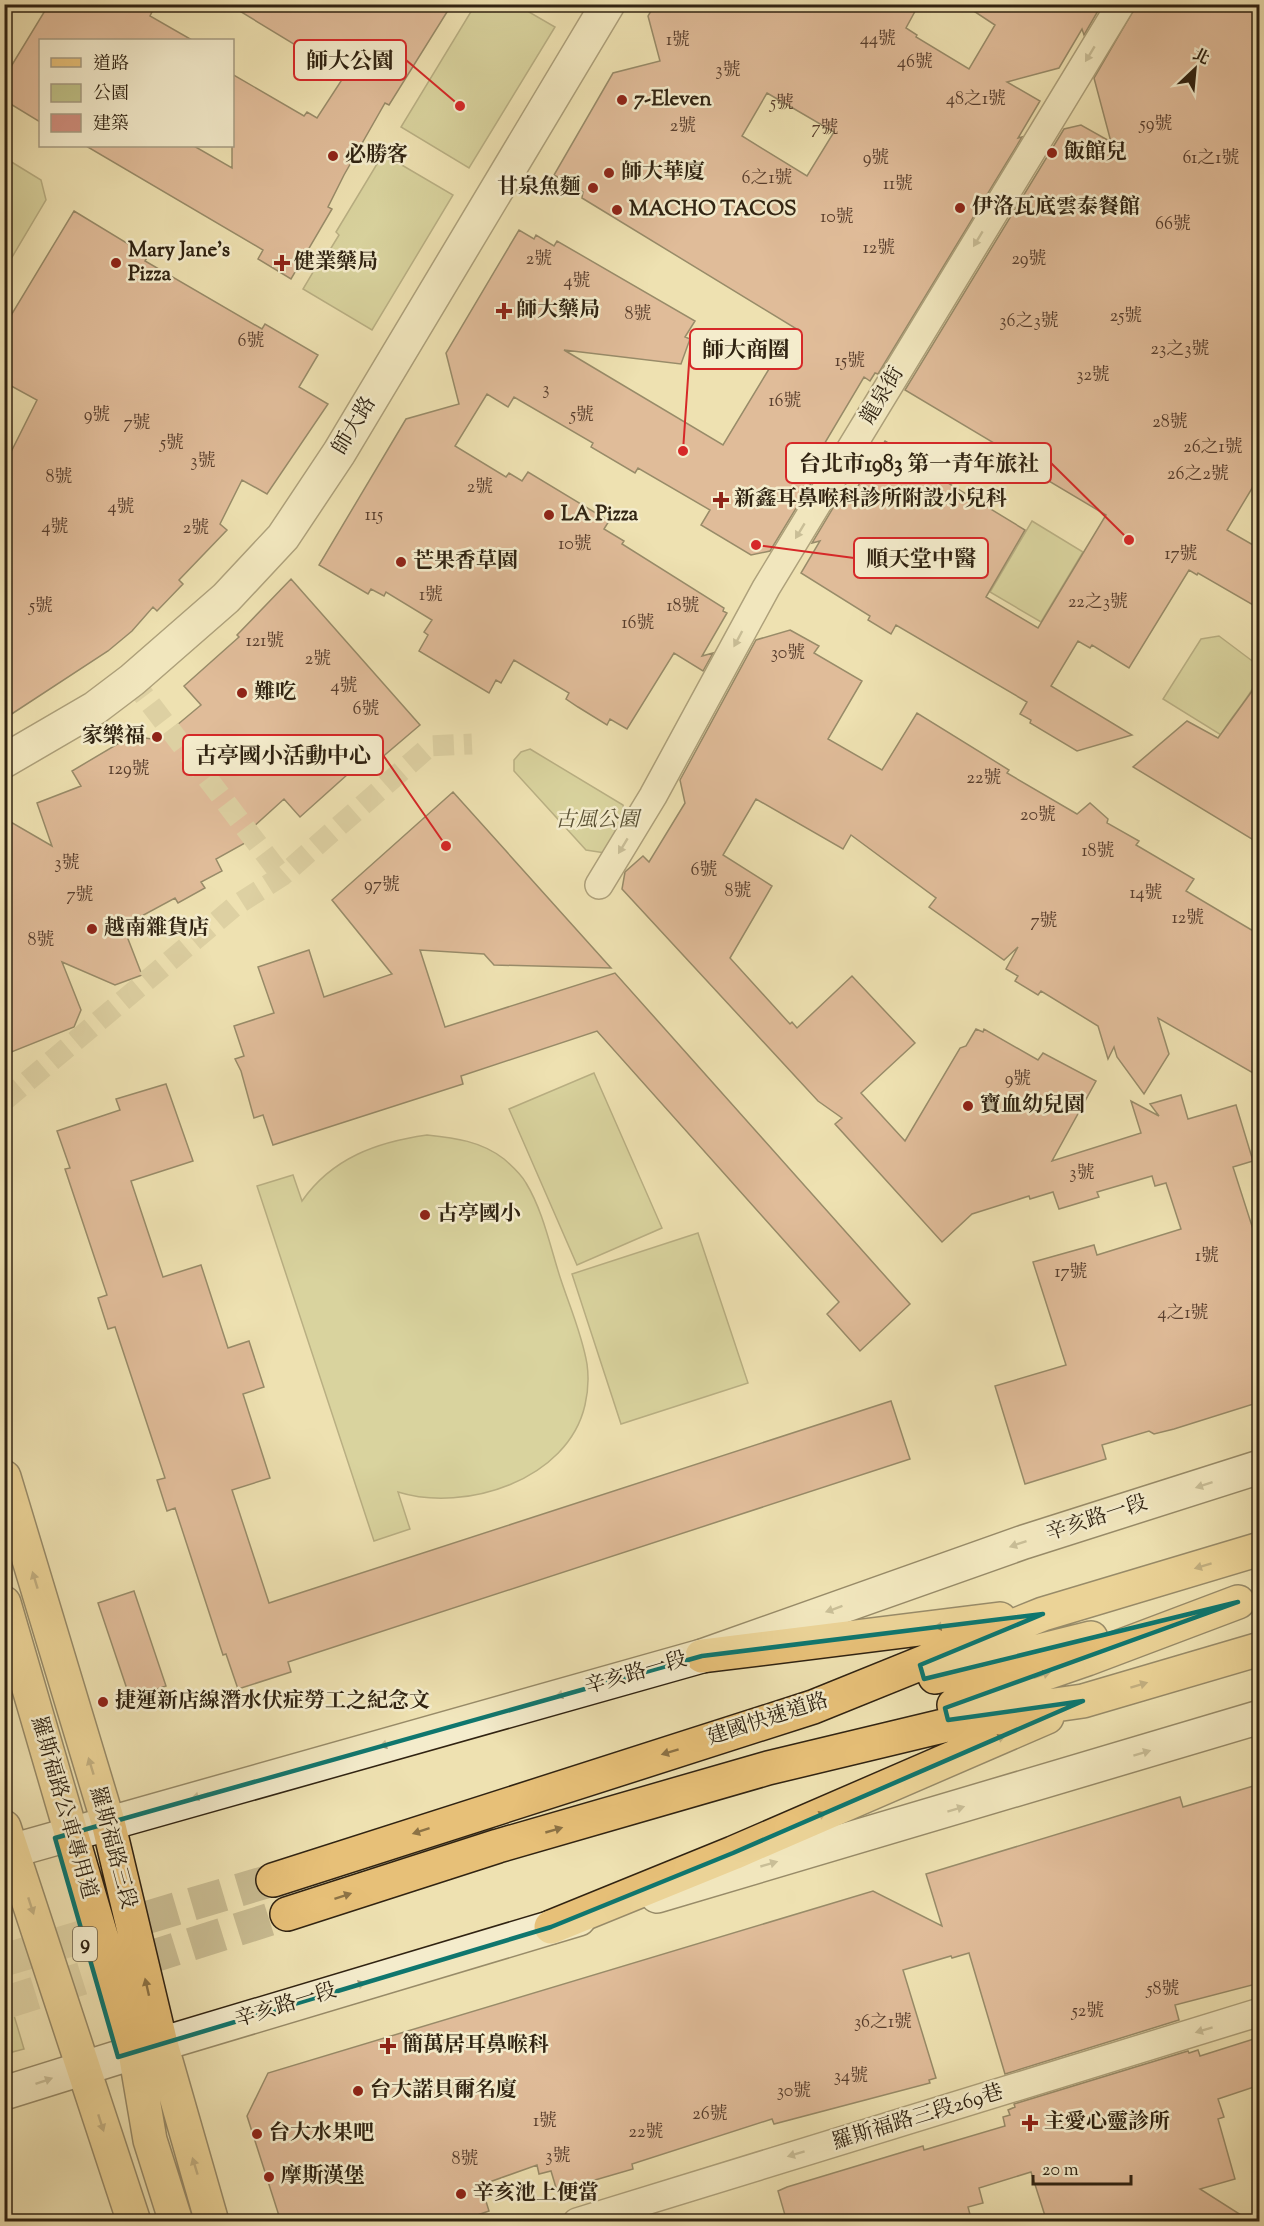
<svg xmlns="http://www.w3.org/2000/svg" width="1264" height="2226" font-family="'Sorts Mill Goudy','Noto Serif TC',serif">
  <style>
    .green { fill: #bfc187; stroke: #78724c; stroke-width: 1.5 }
    .building { fill: #cf8e7d; stroke: #302312; stroke-width: 1.5; fill-rule: evenodd }
    .lines { fill: none; stroke-linecap: round; stroke-linejoin: round }
    .pedestrian-tunnel { stroke: #c8bb91; stroke-width: 21; stroke-dasharray: 21 10; stroke-linecap: butt }
    .trunk-tunnel { stroke: #c8bb91; stroke-width: 33; stroke-dasharray: 33 16; stroke-linecap: butt }
    .minor-casing { stroke: #60523a; stroke-width: 30 }
    .tertiary-casing { stroke: #60523a; stroke-width: 36 }
    .secondary-casing { stroke: #302312; stroke-width: 36 }
    .primary-casing { stroke: #302312; stroke-width: 36 }
    .trunk-casing { stroke: #302312; stroke-width: 36 }
    .minor { stroke: #f4eccc; stroke-width: 27 }
    .tertiary { stroke: #f4eccc; stroke-width: 33 }
    .secondary { stroke: #f4eccc; stroke-width: 33 }
    .primary { stroke: #e7c078; stroke-width: 33 }
    .trunk { stroke: #e7c078; stroke-width: 33 }
    .oneway { fill: #9c9278 }
    .oneway2 { fill: #8c7245 }
    .marked { fill: none; stroke: #0f766e; stroke-width: 4.5; stroke-linejoin: round }
    .poi-dot { fill: #8f2418; stroke: #f4eccc; stroke-width: 2 }
    .labels { text-anchor: middle; dominant-baseline: central; stroke-width: 5; stroke-linejoin: round; paint-order: stroke }
    .number-label { font-size: 18px; fill: #583e2d }
    .shield { fill: #f4eccc; stroke: #6b5f4a; stroke-width: 1.5 }
    .shield-label { font-size: 20px; font-weight: bold; fill: #302312 }
    .poi-label { font-size: 21px; font-weight: bold; fill: #302312; stroke: #f4eccc; text-anchor: start }
    .street-label { font-size: 21px; fill: #302312; stroke: #f4eccc }
    .park-label { font-size: 21px; font-style: italic; fill: #5b5235; stroke: #f4eccc }
    .leader { fill: none; stroke: #d62828; stroke-width: 2 }
    .callout-dot { fill: #d62828; stroke: #f4eccc; stroke-width: 2 }
    .callout { fill: #f4eccc; stroke: #d62828; stroke-width: 2 }
    .callout-label { font-size: 22px; text-anchor: middle; font-weight: bold; fill: #302312 }
  </style>
  <rect width="100%" height="100%" fill="#eee1b1"/>
  <filter id="stains"><feTurbulence type="fractalNoise" baseFrequency=".00333" numOctaves="4"/><feColorMatrix values="0 0 0 0 .2 0 0 0 0 .09 0 0 0 0 .02 0 0 0 .5 -.17"/></filter>
  <radialGradient id="worn" r=".72"><stop offset=".6" stop-color="#630" stop-opacity="0"/><stop offset="1" stop-color="#630" stop-opacity=".3"/></radialGradient>
  <path class="green" d="M475 5H517L555 27 469 168 401 127Z
    M383 154 453 195 372 330 303 289 325 252 328 253 339 235 336 232Z
    M5 158 41 180 46 200 5 269Z
    M1032 521 1083 552 1041 622 990 592Z
    M1219 636 1259 666C1259 691 1232 713 1221 735L1163 699 1201 639Z
    M530 749 623 805 627 824 605 853 586 850 514 771V760L521 752Z
    M594 1073 662 1228 577 1265 509 1109Z
    M427 1135C455 1138 481 1141 504 1159 512 1166 521 1174 526 1183 543 1211 550 1246 560 1277 569 1305 582 1334 587 1364 589 1378 588 1392 585 1405 568 1480 465 1513 398 1492L410 1529 374 1541 257 1186 293 1175 302 1201C332 1158 377 1142 427 1135Z
    M698 1233 748 1383 621 1424 572 1274Z
    M4 1982 24 2049 5 2054 4 2051Z"/>
  <path class="building" d="M49 4H156L150 16 192 40H40V122L4 100V78Z
    M228 4H452L389 105 385 103 344 175 328 207 332 209 291 279 258 259 263 250 86 146H194L232 168V74L304 116 307 112 317 118 345 75Z
    M655 4H919L906 28 917 35 916 37 969 69 995 25 963 4H1102L1084 35 1082 29 1059 68 1007 82 1040 101 1018 138 1022 137 878 374 875 373 870 381 864 377 804 478 812 482 770 551 751 555 701 525 710 510 638 468 635 473 591 447 593 443 514 397 508 407 487 394 455 446 506 477 509 473 522 481 528 472 609 521 604 529 624 541 622 544 724 608 723 611 727 613 702 656 713 653 703 671 674 653 627 729 610 719 607 725 578 707 566 699 569 693 514 660 501 683 496 680 489 693 419 651 428 635 424 632 432 620 386 592 384 596 371 589 368 594 319 565 406 419 459 404 446 353 519 230 534 239 536 235 554 246 557 241 695 321 685 337 690 339 681 364 564 350 723 445 772 364 779 368 800 331 582 198 583 192 554 175 613 73 660 61 648 16ZM767 93 834 132 807 176 742 136Z
    M1137 4H1260V475L1227 530 1260 549V609L1198 573 1197 575 1189 570 1129 668 1092 645 1090 648 1078 641 1051 686 1132 735 1077 751 1030 723 1031 720 1020 714 1027 702 896 625 891 634 868 620 870 616 801 573 820 541 812 543 839 498 848 503 885 441 914 458 912 461 1025 530 986 597 1038 628 1106 515 1037 474 1039 470 905 390 1064 129 1081 125 1111 142 1094 78Z
    M74 211 148 256 145 261 262 329 265 324 318 355 299 387 328 404 267 494 242 480 220 524 227 530 179 580 183 584 157 611 153 607 132 631 108 651 4 719V466L37 400 4 382V327Z
    M291 579 420 725 380 759 374 754 358 768 357 766 300 817 284 799 242 837 245 843 216 859 222 871 201 882 205 888 178 903 175 898 123 926 142 975 115 985 62 962 81 1010 74 1027 4 1055V818L52 846 37 803 81 786 72 771 131 736 159 740 201 705 184 686 239 637 237 635Z
    M790 630 819 646 814 653 862 681 828 739 882 770 917 713 1009 770 1007 773 1077 814 1090 803 1108 819 1107 823 1139 841 1136 845 1194 879 1186 891 1260 935V1077L1158 1018 1169 1054 1144 1094 1117 1057 1114 1047 1108 1059 1098 1026 1041 991 1038 995 1015 981 1018 976 1006 969 1018 947 1004 960 929 907 936 898 851 835 843 849 756 799 723 855 772 886 730 958 790 1024 792 1022 797 1028 852 976 915 1043 861 1093 905 1141 960 1048 966 1046 976 1029 983 1032 984 1029 1038 1060 1043 1053 1096 1081 1052 1161 1141 1133 1131 1101 1159 1116 1150 1104 1181 1095 1188 1119 1236 1105 1253 1161 1233 1167 1260 1251V1402L1174 1429 1154 1434 1149 1431 1102 1445 1106 1459 1025 1484 995 1386 1066 1365 1033 1262 1094 1245 1097 1255 1181 1229 1166 1183 1155 1186 1152 1176 1097 1192 1099 1197 1059 1209 1053 1192 1030 1199 1029 1196 972 1214 942 1242 835 1124 842 1118 818 1101 622 889 625 872 643 856 649 862 685 803 680 780 756 640Z
    M1260 680V844L1133 767 1187 721 1218 738Z
    M453 792 611 968 494 965 484 954 420 950 445 1027 615 973 910 1304 860 1351 827 1314 839 1302 597 1031 461 1076 463 1084 273 1145 263 1115 254 1118 241 1071 235 1059 244 1056 234 1026 274 1013 258 967 309 950 324 997 392 974 332 900Z
    M166 1084 193 1161 131 1181 163 1277 201 1265 228 1348 249 1341 264 1387 243 1394 270 1478 232 1490 269 1603 891 1401 910 1459 288 1662 291 1672 238 1689 226 1654 223 1655 175 1508 167 1511 157 1480 165 1478 115 1327 108 1329 98 1298 107 1295 65 1169 70 1168 57 1131 120 1110 116 1099Z
    M134 1591 166 1686 130 1698 98 1603Z
    M1260 1784V1983L1175 2005 1179 2020 1005 2074 969 1953 952 1958 951 1956 903 1970 936 2078 929 2080 930 2083 774 2124 772 2119 632 2164 633 2169 557 2191 551 2171 539 2174 537 2165 481 2185 489 2211 457 2222H281L247 2116 268 2073 873 1891 942 1926 926 1874 1180 1797 1183 1807Z
    M1260 2037V2085L1218 2099 1224 2117 1218 2119 1235 2179 1200 2189 1252 2222H1080L1078 2215 1047 2222 1031 2172 979 2188 983 2203 968 2207 972 2222H787L778 2191 787 2187 923 2146 924 2150 1005 2126 1003 2117 1010 2115 1008 2110 1015 2107 1014 2104 1188 2051 1189 2053 1198 2050 1200 2056Z"/>
  <g class="lines">
    <path class="pedestrian-tunnel" d="M132 680 282 876
      M4 1101 235 906 282 876 430 746 472 744"/>
    <path class="trunk-tunnel" d="M4 1960 273 1880
      M4 2003 287 1914"/>
    <defs>
      <path id="minor" d="M599 885 653 796 766 588 1121 4
        M577 2222 1260 2012"/>
      <path id="tertiary" d="M4 761 95 708 132 680 226 598 283 537 339 453 608 4"/>
      <path id="secondary" d="M4 1853 702 1656 1024 1542 1260 1467
        M657 1896 1260 1717
        M4 2093 161 2044 579 1919"/>
      <path id="primary" d="M4 1477 108 1822 161 2044 212 2222
        M4 1603 135 2052 150 2140 176 2222
        M4 1827 134 2222"/>
      <path id="trunk" d="M702 1656 1000 1619
        M935 1677 1091 1638
        M954 1705 1087 1659 1238 1602
        M273 1880 813 1707 1043 1614 1260 1549
        M287 1914 498 1846 768 1768 993 1714 1083 1701 1260 1649
        M551 1927 733 1853 1047 1717"/>
    </defs>
    <use href="#minor" class="minor-casing"/>
    <use href="#tertiary" class="tertiary-casing"/>
    <use href="#secondary" class="secondary-casing"/>
    <use href="#primary" class="primary-casing"/>
    <use href="#trunk" class="trunk-casing"/>
    <use href="#minor" class="minor"/>
    <use href="#tertiary" class="tertiary"/>
    <use href="#secondary" class="secondary"/>
    <use href="#primary" class="primary"/>
    <use href="#trunk" class="trunk"/>
  </g>
  <defs><path id="oneway-solid" d="M-6-.8H1V-3.2L6.5 0L1 3.2V.8H-6Z" transform="scale(1.5)"/></defs>
  <g class="oneway">
    <use href="#oneway-solid" transform="translate(1090 54) rotate(121)"/>
    <use href="#oneway-solid" transform="translate(978 239) rotate(121)"/>
    <use href="#oneway-solid" transform="translate(800 531) rotate(121)"/>
    <use href="#oneway-solid" transform="translate(738 639) rotate(118)"/>
    <use href="#oneway-solid" transform="translate(623 846) rotate(121)"/>
    <use href="#oneway-solid" transform="translate(1204 1485) rotate(162)"/>
    <use href="#oneway-solid" transform="translate(1018 1544) rotate(161)"/>
    <use href="#oneway-solid" transform="translate(834 1609) rotate(160)"/>
    <use href="#oneway-solid" transform="translate(564 1694) rotate(164)"/>
    <use href="#oneway-solid" transform="translate(388 1744) rotate(164)"/>
    <use href="#oneway-solid" transform="translate(1142 1753) rotate(-17)"/>
    <use href="#oneway-solid" transform="translate(200 1796) rotate(164)"/>
    <use href="#oneway-solid" transform="translate(956 1809) rotate(-17)"/>
    <use href="#oneway-solid" transform="translate(769 1864) rotate(-16)"/>
    <use href="#oneway-solid" transform="translate(357 1985) rotate(-17)"/>
    <use href="#oneway-solid" transform="translate(1204 2030) rotate(163)"/>
    <use href="#oneway-solid" transform="translate(44 2081) rotate(-19)"/>
    <use href="#oneway-solid" transform="translate(796 2154) rotate(163)"/>
  </g>
  <g class="oneway2">
    <use href="#oneway-solid" transform="translate(1203 1566) rotate(163)"/>
    <use href="#oneway-solid" transform="translate(35 1580) rotate(-107)"/>
    <use href="#oneway-solid" transform="translate(943 1626) rotate(173)"/>
    <use href="#oneway-solid" transform="translate(1042 1675) rotate(-19)"/>
    <use href="#oneway-solid" transform="translate(1139 1685) rotate(-17)"/>
    <use href="#oneway-solid" transform="translate(997 1739) rotate(-23)"/>
    <use href="#oneway-solid" transform="translate(670 1752) rotate(163)"/>
    <use href="#oneway-solid" transform="translate(91 1766) rotate(-107)"/>
    <use href="#oneway-solid" transform="translate(818 1816) rotate(-23)"/>
    <use href="#oneway-solid" transform="translate(554 1830) rotate(-16)"/>
    <use href="#oneway-solid" transform="translate(421 1831) rotate(162)"/>
    <use href="#oneway-solid" transform="translate(343 1896) rotate(-18)"/>
    <use href="#oneway-solid" transform="translate(31 1906) rotate(72)"/>
    <use href="#oneway-solid" transform="translate(147 1987) rotate(-103)"/>
    <use href="#oneway-solid" transform="translate(101 2123) rotate(72)"/>
    <use href="#oneway-solid" transform="translate(195 2166) rotate(-107)"/>
  </g>
  <path d="M0 0H1264V2226H0ZM1238 1602 945 1708 948 1720 1083 1701 733 1853 551 1927 118 2057 55 1838 702 1656 1043 1614 920 1665 924 1679Z" fill="#eee1b1" fill-opacity=".55" fill-rule="evenodd"/>
  <path class="marked" d="M1238 1602 945 1708 948 1720 1083 1701 733 1853 551 1927 118 2057 55 1838 702 1656 1043 1614 920 1665 924 1679Z"/>
  <g class="poi-dot">
    <circle cx="622" cy="100" r="6"/>
    <circle cx="1052" cy="153" r="6"/>
    <circle cx="333" cy="156" r="6"/>
    <circle cx="609" cy="173" r="6"/>
    <circle cx="593" cy="188" r="6"/>
    <circle cx="960" cy="208" r="6"/>
    <circle cx="617" cy="210" r="6"/>
    <circle cx="116" cy="263" r="6"/>
    <path d="M279 254h6v6h6v6h-6v6h-6v-6h-6v-6h6z"/>
    <path d="M501 302h6v6h6v6h-6v6h-6v-6h-6v-6h6z"/>
    <path d="M718 491h6v6h6v6h-6v6h-6v-6h-6v-6h6z"/>
    <circle cx="549" cy="515" r="6"/>
    <circle cx="401" cy="562" r="6"/>
    <circle cx="242" cy="693" r="6"/>
    <circle cx="157" cy="737" r="6"/>
    <circle cx="92" cy="929" r="6"/>
    <circle cx="968" cy="1106" r="6"/>
    <circle cx="425" cy="1215" r="6"/>
    <circle cx="103" cy="1702" r="6"/>
    <path d="M385 2037h6v6h6v6h-6v6h-6v-6h-6v-6h6z"/>
    <circle cx="358" cy="2091" r="6"/>
    <path d="M1027 2114h6v6h6v6h-6v6h-6v-6h-6v-6h6z"/>
    <circle cx="257" cy="2134" r="6"/>
    <circle cx="269" cy="2177" r="6"/>
    <circle cx="461" cy="2194" r="6"/>
  </g>
  <g class="labels">
    <g class="number-label">
      <text x="878" y="40">44號</text>
      <text x="678" y="41">1號</text>
      <text x="915" y="63">46號</text>
      <text x="728" y="71">3號</text>
      <text x="976" y="100">48之1號</text>
      <text x="782" y="104">5號</text>
      <text x="1156" y="125">59號</text>
      <text x="683" y="127">2號</text>
      <text x="825" y="129">7號</text>
      <text x="876" y="159">9號</text>
      <text x="1211" y="159">61之1號</text>
      <text x="767" y="179">6之1號</text>
      <text x="898" y="185">11號</text>
      <text x="837" y="218">10號</text>
      <text x="1173" y="225">66號</text>
      <text x="879" y="249">12號</text>
      <text x="539" y="260">2號</text>
      <text x="1029" y="260">29號</text>
      <text x="577" y="282">4號</text>
      <text x="638" y="315">8號</text>
      <text x="1126" y="317">25號</text>
      <text x="1029" y="322">36之3號</text>
      <text x="251" y="342">6號</text>
      <text x="1180" y="350">23之3號</text>
      <text x="850" y="362">15號</text>
      <text x="1093" y="376">32號</text>
      <text x="546" y="390">3</text>
      <text x="785" y="402">16號</text>
      <text x="97" y="416">9號</text>
      <text x="582" y="416">5號</text>
      <text x="1170" y="423">28號</text>
      <text x="137" y="424">7號</text>
      <text x="172" y="444">5號</text>
      <text x="1213" y="448">26之1號</text>
      <text x="203" y="462">3號</text>
      <text x="1198" y="475">26之2號</text>
      <text x="59" y="478">8號</text>
      <text x="480" y="488">2號</text>
      <text x="121" y="508">4號</text>
      <text x="374" y="516">115</text>
      <text x="55" y="528">4號</text>
      <text x="196" y="529">2號</text>
      <text x="575" y="545">10號</text>
      <text x="1181" y="555">17號</text>
      <text x="431" y="596">1號</text>
      <text x="1098" y="603">22之3號</text>
      <text x="41" y="607">5號</text>
      <text x="683" y="607">18號</text>
      <text x="638" y="624">16號</text>
      <text x="265" y="642">121號</text>
      <text x="788" y="654">30號</text>
      <text x="318" y="660">2號</text>
      <text x="344" y="687">4號</text>
      <text x="366" y="710">6號</text>
      <text x="129" y="770">129號</text>
      <text x="984" y="779">22號</text>
      <text x="1038" y="816">20號</text>
      <text x="1098" y="852">18號</text>
      <text x="67" y="864">3號</text>
      <text x="704" y="871">6號</text>
      <text x="382" y="886">97號</text>
      <text x="738" y="892">8號</text>
      <text x="1146" y="894">14號</text>
      <text x="80" y="896">7號</text>
      <text x="1188" y="919">12號</text>
      <text x="1044" y="922">7號</text>
      <text x="41" y="941">8號</text>
      <text x="1018" y="1080">9號</text>
      <text x="1082" y="1174">3號</text>
      <text x="1207" y="1257">1號</text>
      <text x="1071" y="1273">17號</text>
      <text x="1183" y="1314">4之1號</text>
      <text x="1163" y="1990">58號</text>
      <text x="1088" y="2012">52號</text>
      <text x="883" y="2023">36之1號</text>
      <text x="851" y="2077">34號</text>
      <text x="794" y="2092">30號</text>
      <text x="710" y="2115">26號</text>
      <text x="545" y="2122">1號</text>
      <text x="646" y="2133">22號</text>
      <text x="558" y="2157">3號</text>
      <text x="465" y="2160">8號</text>
    </g>
    <rect class="shield" x="73" y="1927" width="24" height="34" rx="4.5"/>
    <g class="shield-label">
      <text x="85" y="1944">9</text>
    </g>
    <g class="poi-label">
      <text x="634" y="100">7-Eleven</text>
      <text x="1064" y="153">飯館兒</text>
      <text x="345" y="156">必勝客</text>
      <text x="621" y="173">師大華廈</text>
      <text x="581" y="188" text-anchor="end">甘泉魚麵</text>
      <text x="972" y="208">伊洛瓦底雲泰餐館</text>
      <text x="629" y="210">MACHO TACOS</text>
      <text x="128" y="251">Mary Jane's<tspan x="128" dy="24">Pizza</tspan></text>
      <text x="294" y="263">健業藥局</text>
      <text x="516" y="311">師大藥局</text>
      <text x="734" y="500">新鑫耳鼻喉科診所附設小兒科</text>
      <text x="561" y="515">LA Pizza</text>
      <text x="413" y="562">芒果香草園</text>
      <text x="254" y="693">難吃</text>
      <text x="145" y="737" text-anchor="end">家樂福</text>
      <text x="104" y="929">越南雜貨店</text>
      <text x="980" y="1106">寶血幼兒園</text>
      <text x="437" y="1215">古亭國小</text>
      <text x="115" y="1702">捷運新店線潛水伏症勞工之紀念文</text>
      <text x="402" y="2046">簡萬居耳鼻喉科</text>
      <text x="370" y="2091">台大諾貝爾名廈</text>
      <text x="1044" y="2123">主愛心靈診所</text>
      <text x="269" y="2134">台大水果吧</text>
      <text x="281" y="2177">摩斯漢堡</text>
      <text x="473" y="2194">辛亥池上便當</text>
    </g>
    <g class="street-label">
      <text transform="translate(883 396) rotate(-59)">龍泉街</text>
      <text transform="translate(355 426) rotate(-59)">師大路</text>
      <text transform="translate(1097 1519) rotate(-18)">辛亥路一段</text>
      <text transform="translate(636 1674) rotate(-16)">辛亥路一段</text>
      <text transform="translate(768 1720) rotate(-18)">建國快速道路</text>
      <text transform="translate(63 1808) rotate(74)">羅斯福路公車專用道</text>
      <text transform="translate(112 1848) rotate(75)">羅斯福路三段</text>
      <text transform="translate(286 2006) rotate(-17)">辛亥路一段</text>
      <text transform="translate(918 2118) rotate(-17)">羅斯福路三段269巷</text>
    </g>
    <g class="park-label">
      <text x="597" y="821">古風公園</text>
    </g>
  </g>
  <path class="leader" d="M460 106L406 60M683 451L690 349M1129 540L1051 463M756 545L854 558M446 846L383 755"/>
  <g class="callout-dot">
    <circle cx="460" cy="106" r="6"/>
    <circle cx="683" cy="451" r="6"/>
    <circle cx="1129" cy="540" r="6"/>
    <circle cx="756" cy="545" r="6"/>
    <circle cx="446" cy="846" r="6"/>
  </g>
  <g class="callout">
    <rect x="294" y="40" width="112" height="40" rx="6"/>
    <rect x="690" y="329" width="112" height="40" rx="6"/>
    <rect x="786" y="443" width="265" height="40" rx="6"/>
    <rect x="854" y="538" width="134" height="40" rx="6"/>
    <rect x="183" y="735" width="200" height="40" rx="6"/>
  </g>
  <g class="callout-label">
    <text x="350" y="68">師大公園</text>
    <text x="746" y="357">師大商圈</text>
    <text x="919" y="471">台北市1983 第一青年旅社</text>
    <text x="921" y="566">順天堂中醫</text>
    <text x="283" y="763">古亭國小活動中心</text>
  </g>
  <rect width="1264" height="2226" fill="none" stroke="#eee1b1" stroke-width="24"/>
  <rect x="6" y="6" width="1252" height="2214" fill="none" stroke="#302312" stroke-width="3"/>
  <rect x="12" y="12" width="1240" height="2202" fill="none" stroke="#302312" stroke-width="1.5"/>
  <rect x="39" y="39" width="195" height="108" fill="#f4eccc" stroke="#a69c82" stroke-width="1.5"/>
  <rect x="51" y="58" width="30" height="9" fill="#e7c078" stroke="#a69c82" stroke-width="1.5"/>
  <text x="93" y="69" font-size="18" fill="#302312">道路</text>
  <rect x="51" y="84" width="30" height="18" fill="#bfc187" stroke="#a69c82" stroke-width="1.5"/>
  <text x="93" y="99" font-size="18" fill="#302312">公園</text>
  <rect x="51" y="114" width="30" height="18" fill="#cf8e7d" stroke="#a69c82" stroke-width="1.5"/>
  <text x="93" y="129" font-size="18" fill="#302312">建築</text>
  <g transform="translate(1195 69) rotate(26)" stroke="#f4eccc" stroke-width="4.5" paint-order="stroke">
  <path d="M0-4.5L10 22L0 15L-10 22Z" fill="#302312"/>
  <text y="-9" font-size="16" font-weight="bold" text-anchor="middle" fill="#302312">北</text>
  </g>
  <path d="M1033 2175v9h98v-9" fill="none" stroke="#302312" stroke-width="3"/>
  <text x="1042" y="2175" font-size="18" fill="#302312" stroke="#f4eccc" stroke-width="4.5" paint-order="stroke">20 m</text>
  <rect width="100%" height="100%" filter="url(#stains)"/>
  <rect width="100%" height="100%" fill="url(#worn)"/>
</svg>
